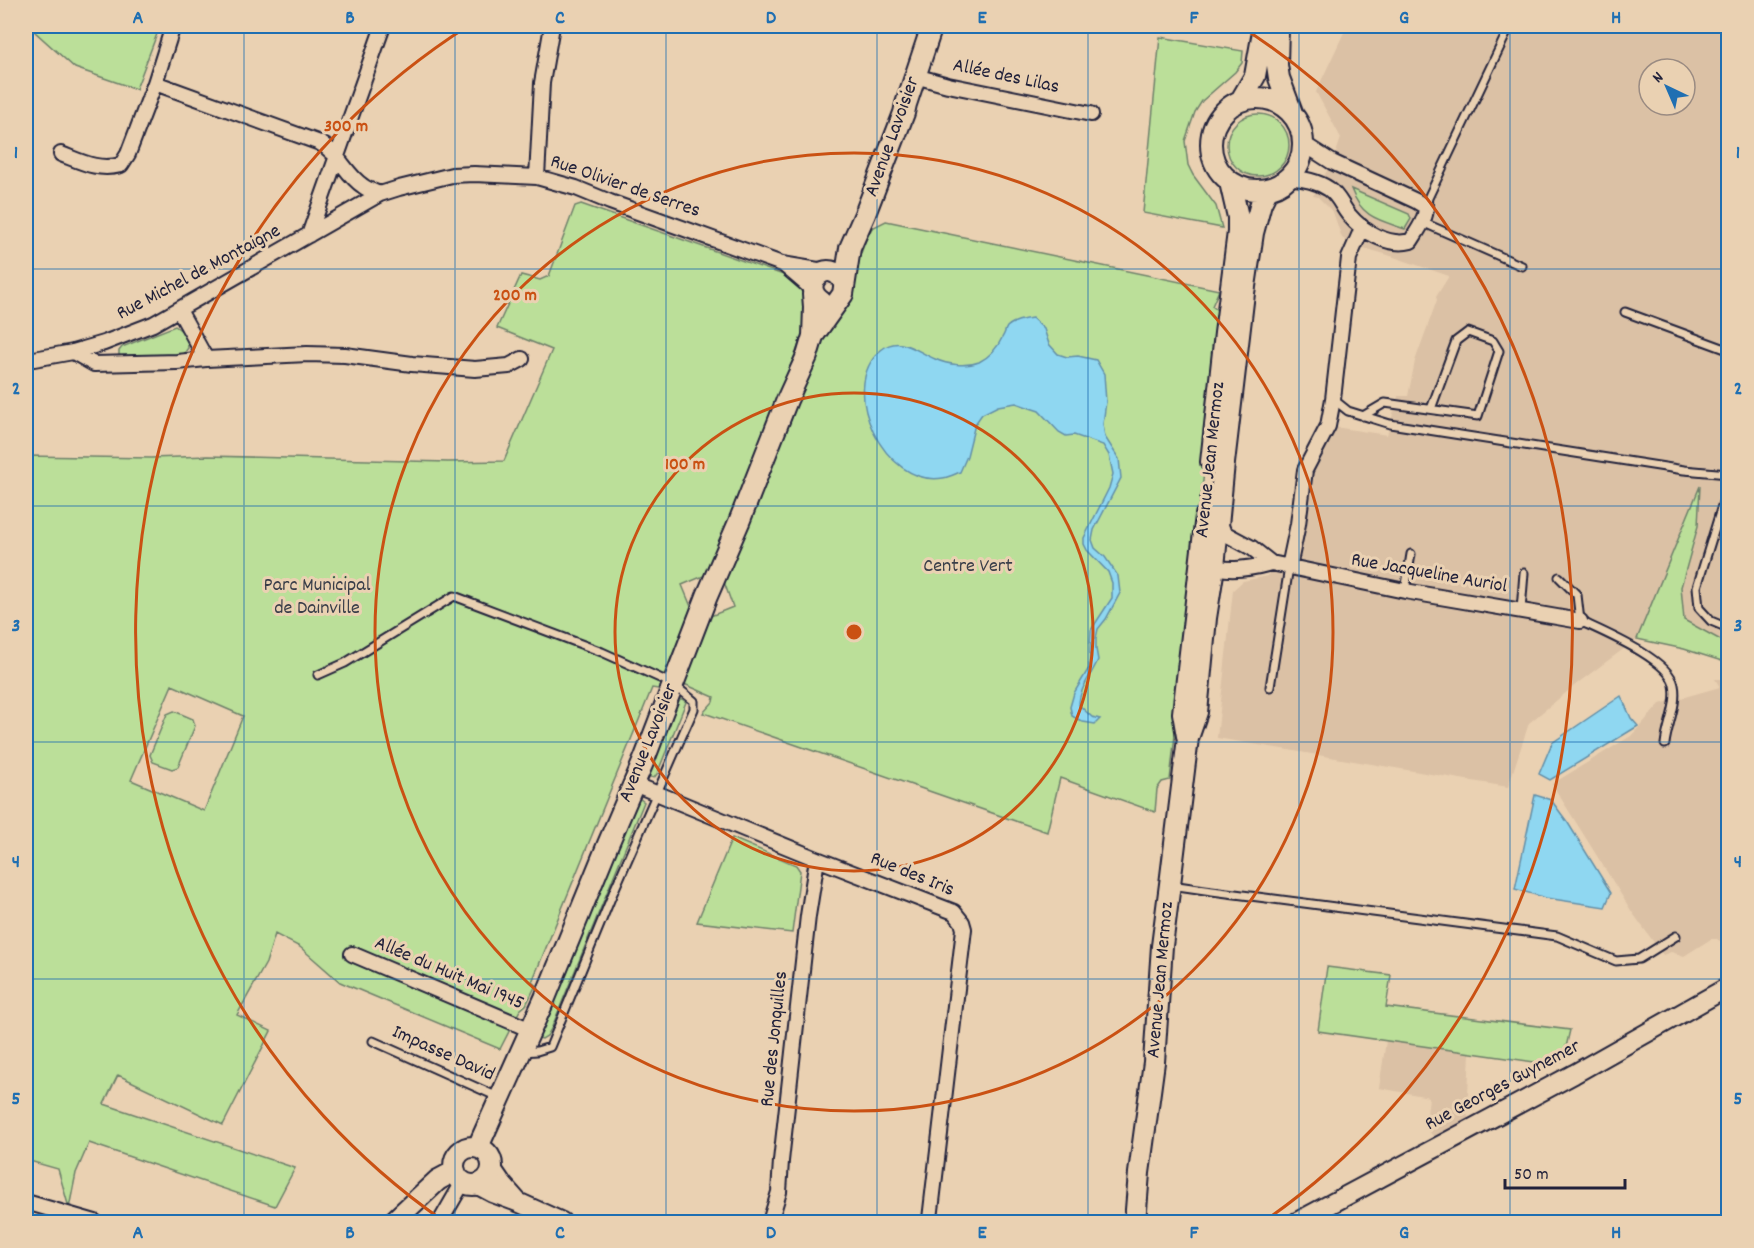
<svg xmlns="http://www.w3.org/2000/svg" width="1754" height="1248" font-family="Dekko,sans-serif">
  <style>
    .built { fill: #dbc1a5; fill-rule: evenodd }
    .green { fill: #bbdf99; stroke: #6e806a; stroke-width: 1.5; fill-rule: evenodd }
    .water { fill: #8fd7f1; stroke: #638fa8; stroke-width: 1.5 }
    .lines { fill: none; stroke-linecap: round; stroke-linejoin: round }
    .service-casing { stroke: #22223b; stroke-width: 11 }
    .minor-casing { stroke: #22223b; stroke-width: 18 }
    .tertiary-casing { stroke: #22223b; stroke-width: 22 }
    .secondary-casing { stroke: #22223b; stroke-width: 24 }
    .service { stroke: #ead1b2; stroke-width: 7 }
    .minor { stroke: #ead1b2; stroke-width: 14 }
    .tertiary { stroke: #ead1b2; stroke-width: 18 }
    .secondary { stroke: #ead1b2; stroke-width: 20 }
    .grid { fill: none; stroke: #1f6fb2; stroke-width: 1.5; stroke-opacity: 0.55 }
    .ring { fill: none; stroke: #ca5113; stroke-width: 3 }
    .labels { text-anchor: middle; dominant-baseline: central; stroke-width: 6; stroke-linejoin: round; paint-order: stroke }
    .street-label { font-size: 20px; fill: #22223b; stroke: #ead1b2 }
    .park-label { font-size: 20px; fill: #393e49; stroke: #ead1b2 }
    .centre { fill: #ca5113; stroke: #ead1b2; stroke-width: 3 }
    .ring-label { font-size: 18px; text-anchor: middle; font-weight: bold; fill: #ca5113; stroke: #ead1b2; stroke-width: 6; stroke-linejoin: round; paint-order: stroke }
    .neatline { fill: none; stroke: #1f6fb2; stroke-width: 2 }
    .grid-label { font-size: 20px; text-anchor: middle; font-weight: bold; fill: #1f6fb2 }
  </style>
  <rect width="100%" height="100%" fill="#ead1b2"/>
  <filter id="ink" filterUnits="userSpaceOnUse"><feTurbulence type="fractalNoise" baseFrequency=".0167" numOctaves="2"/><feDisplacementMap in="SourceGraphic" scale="12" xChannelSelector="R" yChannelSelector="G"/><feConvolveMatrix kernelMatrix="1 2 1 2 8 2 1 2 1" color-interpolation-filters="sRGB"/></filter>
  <g filter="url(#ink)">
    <path class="built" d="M1347 26H1728V644L1684 620 1681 587 1698 526 1699 488 1637 639 1579 682 1529 723 1508 787 1217 738 1233 590 1243 581 1268 576 1271 563 1289 567 1305 470 1328 426 1387 435 1398 396H1408L1415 361 1437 300 1436 297 1449 276 1385 254 1353 245 1342 238 1333 212 1318 197 1313 196 1335 156 1341 138 1316 92ZM1649 69H1685V105H1649Z
      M1715 679H1728V952L1724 944 1717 939H1711L1684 956 1671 952 1663 955 1632 912 1552 784 1631 736 1660 704 1720 687Z
      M1386 1041 1470 1053 1467 1113 1471 1129 1442 1145 1431 1134 1426 1123 1429 1097 1379 1088Z"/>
    <path class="green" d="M36 26H160L136 89 75 68 34 31Z
      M1160 37 1243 51 1242 63 1235 72 1202 101 1195 112 1185 141 1188 165 1193 175 1216 206 1222 228 1143 213Z
      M1227 145a31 31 0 1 1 62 0a31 31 0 1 1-62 0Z
      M1351 189 1409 214 1411 219 1405 229C1379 220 1362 218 1351 189Z
      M581 204 789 277 799 287 805 288 807 322 796 352 706 575 682 585 692 609 658 689 652 688 532 982 536 985 526 1005 520 1010 500 1049 340 982 300 947 275 934 266 963 237 1015 271 1031 223 1125 118 1075 104 1104 295 1168 275 1206 89 1143 76 1173 69 1208 58 1169 26 1160V456L151 458 208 456 448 462 504 461 552 350 497 328 521 275 540 280 549 276 575 206ZM172 685 243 716 204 811 131 780Z
      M886 221 1219 290 1212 306 1221 313 1216 377 1208 390 1205 414 1210 417 1170 780 1162 782 1157 789 1155 812 1060 778 1047 832 707 714 703 713 713 702 714 697 682 683 708 617 733 607 723 579 814 359 854 273 865 242 872 228Z
      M175 326C184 332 188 337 188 348L183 355 174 356 124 357 119 355V351L122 347Z
      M1700 486 1698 526 1681 587 1684 620 1728 644V663L1684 649 1637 639Z
      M678 699H682L686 702 657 774 654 778 650 777 649 772Z
      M174 711 193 719 195 726 178 767 172 769 153 762 150 755 167 714Z
      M639 798 644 802 552 1027 547 1036 542 1039 536 1037 636 800Z
      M732 838 796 865 800 871 792 933 697 922Z
      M1327 967 1391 975 1386 1007 1570 1030 1563 1060 1555 1065 1318 1031Z
      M1728 1059V1147L1722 1146Z"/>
    <path class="water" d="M1032 318 1044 329 1049 344 1058 354 1067 357 1078 356 1096 360 1104 374 1106 402 1103 424 1105 437 1119 459 1121 478 1094 530 1092 540 1095 548 1105 557 1118 576 1120 593 1106 619 1098 629 1096 638V649L1098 660C1092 674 1079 689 1079 705L1092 717 1100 719 1095 724 1083 722 1072 716 1070 707 1074 693 1089 668 1091 630 1112 598V583L1108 572 1087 550 1084 544V538L1109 488 1113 474 1109 455 1103 445 1074 435 1066 436 1059 432 1039 411 1030 408 1016 403 998 406 982 414 975 424 967 456 960 472C955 474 949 477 943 478 885 488 836 388 881 350 900 334 917 352 935 359 948 365 966 367 979 362 991 356 998 347 1003 336 1005 333 1005 330 1007 327 1013 321 1024 319 1032 318Z
      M1621 696 1631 718 1638 726 1550 780 1539 774 1552 743Z
      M1535 795 1551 800 1568 823 1611 893 1605 907 1546 898 1515 889Z"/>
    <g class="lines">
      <defs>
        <path id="service" d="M1426 207 1428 198 1510 26
          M1422 222 1522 266
          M1625 312 1728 350
          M1333 399 1348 411 1390 424 1684 470 1728 474
          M1363 416 1385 403 1478 416 1499 351 1493 341 1468 332 1456 341 1431 409
          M1728 486 1697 587 1699 608 1711 621 1728 628
          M1559 577 1577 595 1580 621C1603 632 1669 659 1674 685 1678 704 1667 725 1665 744
          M1405 591 1411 554
          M1521 610 1524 573
          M318 675 345 663 454 596 602 652 673 684 694 701V709L685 729 613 893 550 1047 537 1051 523 1052
          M1270 687 1289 567
          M1171 885 1212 891 1557 936 1616 961 1639 959 1676 936
          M373 1041 498 1097"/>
        <path id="minor" d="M915 76 948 85 1091 114
          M155 83 320 143C340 154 345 174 363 186 368 190 375 192 380 194
          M61 154C82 162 98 171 121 165L128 154 155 83 173 26
          M537 177 542 83 552 26
          M1289 177C1304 179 1317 181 1329 189 1339 196 1342 207 1349 215 1363 232 1389 247 1411 241 1417 231 1426 220 1426 207L1416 201 1332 162 1304 144
          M309 235 383 26
          M784 265 812 289
          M179 310 206 359
          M73 352 94 364 177 362 206 359 307 354 345 355 412 364 475 369 509 366 522 359
          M26 359H34L73 352 104 343 153 324 380 194 399 188 452 175 474 174 537 177 576 188 610 202 782 264 824 271
          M1208 500 1213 515 1212 524
          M1219 521 1224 533 1252 548 1271 563
          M1208 564C1225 573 1253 568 1271 563L1405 591 1580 621
          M1289 567 1298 524 1305 470 1328 426 1333 399 1349 258 1360 233 1361 226
          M634 784 817 859 954 912 962 922 964 929 930 1219
          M352 954 531 1030
          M26 1202 95 1222
          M440 1222 463 1182
          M770 1222 779 1192 781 1161 808 916 817 859"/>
        <path id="tertiary" d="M492 1169 503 1185 518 1202
          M476 1184 493 1193 520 1203 562 1222
          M1297 1222 1574 1074 1728 987"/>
        <path id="secondary" d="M1278 26 1277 65 1279 78 1292 113
          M1211 144a46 46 0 1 1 92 0a46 46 0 1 1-92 0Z
          M1241 100 1255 76 1264 26
          M822 302C796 285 830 254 844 283
          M813 336 843 294 850 248 865 214 904 113 906 104 932 26
          M1211 462 1225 333 1238 232V217L1230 182
          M1187 736 1183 713 1206 515
          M478 1147 545 998 608 844 644 760 707 596 739 522 787 400 807 356 813 336 814 307 813 294
          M454 1166a19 19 0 1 1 38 0a19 19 0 1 1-38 0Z
          M393 1222 438 1180 455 1171
          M1135 1222 1139 1173 1154 1062 1162 946 1170 884 1188 738 1197 712 1206 618 1214 567 1224 463 1244 293 1253 233 1261 203 1268 189"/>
      </defs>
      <use href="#service" class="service-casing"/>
      <use href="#minor" class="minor-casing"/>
      <use href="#tertiary" class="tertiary-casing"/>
      <use href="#secondary" class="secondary-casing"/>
      <use href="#service" class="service"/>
      <use href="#minor" class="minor"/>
      <use href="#tertiary" class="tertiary"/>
      <use href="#secondary" class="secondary"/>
    </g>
  </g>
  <path class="grid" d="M244 26V1222M455 26V1222M666 26V1222M877 26V1222M1088 26V1222M1299 26V1222M1510 26V1222M26 269H1728M26 506H1728M26 742H1728M26 979H1728"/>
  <g class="ring">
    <circle cx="854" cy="632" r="239"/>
    <circle cx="854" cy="632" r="479"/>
    <path d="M442 1220A718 718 0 0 1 468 26M1240 26A718 718 0 0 1 1266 1220"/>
  </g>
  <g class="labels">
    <g class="street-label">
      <text transform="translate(1006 77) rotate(12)">Allée des Lilas</text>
      <text transform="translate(893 137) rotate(-70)">Avenue Lavoisier</text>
      <text transform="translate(625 187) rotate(19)">Rue Olivier de Serres</text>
      <text transform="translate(199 273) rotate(-28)">Rue Michel de Montaigne</text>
      <text transform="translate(1211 460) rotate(-84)">Avenue Jean Mermoz</text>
      <text transform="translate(1429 574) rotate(10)">Rue Jacqueline Auriol</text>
      <text transform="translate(649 743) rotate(-68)">Avenue Lavoisier</text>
      <text transform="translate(912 875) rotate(22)">Rue des Iris</text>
      <text transform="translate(449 974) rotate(23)">Allée du Huit Mai 1945</text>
      <text transform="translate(1161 980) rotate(-85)">Avenue Jean Mermoz</text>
      <text transform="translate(775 1039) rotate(-84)">Rue des Jonquilles</text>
      <text transform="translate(443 1054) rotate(24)">Impasse David</text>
      <text transform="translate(1503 1086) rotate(-28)">Rue Georges Guynemer</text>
    </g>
    <g class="park-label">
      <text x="968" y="567">Centre Vert</text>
      <text x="317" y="586">Parc Municipal<tspan x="317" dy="23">de Dainville</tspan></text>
    </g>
  </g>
  <circle cx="854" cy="632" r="9" class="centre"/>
  <g class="ring-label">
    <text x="346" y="131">300 m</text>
    <text x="515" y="300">200 m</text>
    <text x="685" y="469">100 m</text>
  </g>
  <rect width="1754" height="1248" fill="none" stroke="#ead1b2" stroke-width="66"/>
  <g transform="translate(1667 87) rotate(316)"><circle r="28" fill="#ead1b2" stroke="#9a8b82" stroke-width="1.5"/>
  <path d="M0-4.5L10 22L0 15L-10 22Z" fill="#1f6fb2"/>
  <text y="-9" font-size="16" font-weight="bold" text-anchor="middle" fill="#22223b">N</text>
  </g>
  <path d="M1505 1179v9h120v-9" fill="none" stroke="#22223b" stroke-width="3"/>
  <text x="1514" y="1179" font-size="18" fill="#22223b" stroke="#ead1b2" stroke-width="4.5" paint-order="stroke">50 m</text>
  <rect x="33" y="33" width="1688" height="1182" class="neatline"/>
  <g class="grid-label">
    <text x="138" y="23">A</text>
    <text x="350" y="23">B</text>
    <text x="560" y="23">C</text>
    <text x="771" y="23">D</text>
    <text x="982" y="23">E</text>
    <text x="1194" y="23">F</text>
    <text x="1404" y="23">G</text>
    <text x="1616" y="23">H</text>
    <text x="16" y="158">1</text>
    <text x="1738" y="158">1</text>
    <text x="16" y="394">2</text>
    <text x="1738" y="394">2</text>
    <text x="16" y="631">3</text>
    <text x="1738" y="631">3</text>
    <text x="16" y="867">4</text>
    <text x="1738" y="867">4</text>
    <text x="16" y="1104">5</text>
    <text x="1738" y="1104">5</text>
    <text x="138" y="1238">A</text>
    <text x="350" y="1238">B</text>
    <text x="560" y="1238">C</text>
    <text x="771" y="1238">D</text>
    <text x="982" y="1238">E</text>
    <text x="1194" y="1238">F</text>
    <text x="1404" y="1238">G</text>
    <text x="1616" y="1238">H</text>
  </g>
</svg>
